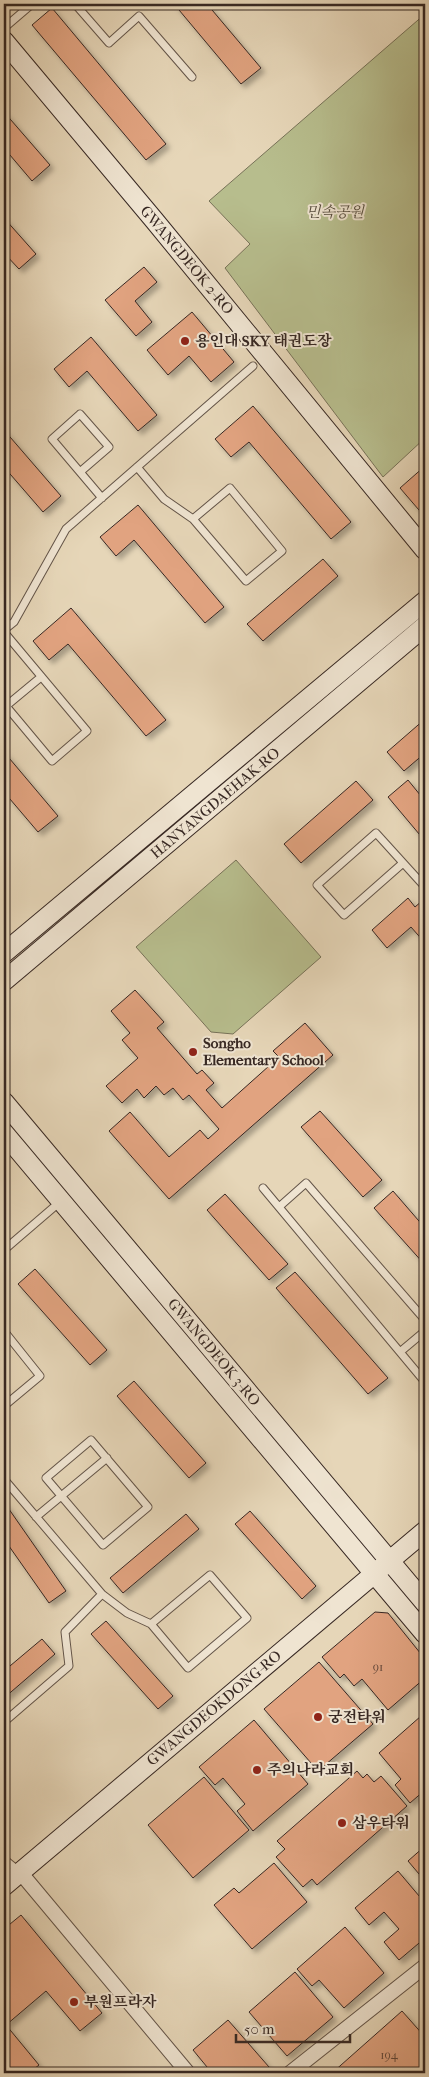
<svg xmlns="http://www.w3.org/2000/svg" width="429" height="2077" font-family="'IM FELL French Canon','Noto Serif KR',serif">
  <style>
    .green { fill: #b7bd8d; stroke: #777258 }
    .building { fill: #e1a380; stroke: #372823; filter: url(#shadow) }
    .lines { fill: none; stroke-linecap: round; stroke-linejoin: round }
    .lane-casing { stroke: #635448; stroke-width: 9 }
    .street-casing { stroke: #635448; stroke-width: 16 }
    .secondary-casing { stroke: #372823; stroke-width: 21 }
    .lane { stroke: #efe4d1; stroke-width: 7 }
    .street { stroke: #efe4d1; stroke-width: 14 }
    .secondary { stroke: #efe4d1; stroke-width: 19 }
    .poi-dot { fill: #8f2418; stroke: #efe4d1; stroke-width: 2 }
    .labels { text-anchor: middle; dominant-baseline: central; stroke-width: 4; stroke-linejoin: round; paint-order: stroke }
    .number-label { font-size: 12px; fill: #62473a }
    .park-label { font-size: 15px; font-style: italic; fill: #574d3e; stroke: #efe4d1 }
    .street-label { font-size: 15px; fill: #372823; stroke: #efe4d1 }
    .poi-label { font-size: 15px; font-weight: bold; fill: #372823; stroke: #efe4d1; text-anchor: start }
  </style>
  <defs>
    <filter id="shadow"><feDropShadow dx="4" dy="4" stdDeviation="2.5" flood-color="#0004"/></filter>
  </defs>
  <rect width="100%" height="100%" fill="#e6d6b8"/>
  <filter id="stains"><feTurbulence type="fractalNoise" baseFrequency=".004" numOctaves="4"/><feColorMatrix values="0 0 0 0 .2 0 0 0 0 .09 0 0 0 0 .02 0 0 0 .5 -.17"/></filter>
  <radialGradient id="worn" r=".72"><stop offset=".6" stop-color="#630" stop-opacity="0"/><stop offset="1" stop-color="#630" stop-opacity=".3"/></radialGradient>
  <path class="green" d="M425 14V438L383 477 225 268 250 244 209 201Z
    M236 860 321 957 233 1034 211 1032 136 947Z"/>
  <path class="building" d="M174 4H207L261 68 241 84Z
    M52 8 166 144 146 160 32 25Z
    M4 112 50 165 32 181 4 148Z
    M4 218 36 254 19 269 4 253Z
    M144 267 157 282 135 301 152 322 136 336 105 300Z
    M192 312 234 362 211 382 189 356 168 375 147 350Z
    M91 337 157 415 138 431 87 371 69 387 54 369Z
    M253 406 351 522 331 539 249 442 231 457 215 439Z
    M4 430 61 496 43 512 4 467Z
    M425 466V517L400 488Z
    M138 505 224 607 205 623 134 540 116 556 100 537Z
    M323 559 338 576 263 641 247 624Z
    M71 608 166 720 146 736 68 644 49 660 33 641Z
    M425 719V753L404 771 387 752Z
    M4 752 58 816 38 832 4 792Z
    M408 780 425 801V841L388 797Z
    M356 781 373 800 301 863 284 844Z
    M408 898 415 907 423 900 425 902V943L411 927 387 948 372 930Z
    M135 990 164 1022 157 1028 197 1074 202 1070 214 1083 206 1090 222 1108 279 1057 273 1051 305 1023 333 1055 169 1199 109 1131 130 1112 169 1157 200 1130 208 1139 219 1129 189 1095 183 1100 173 1088 164 1095 156 1086 144 1098 137 1089 122 1103 106 1086 138 1058 122 1040 130 1033 111 1011Z
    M320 1111 382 1180 363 1197 301 1127Z
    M393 1191 425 1228V1265L374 1208Z
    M225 1194 288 1264 269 1280 207 1210Z
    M35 1269 107 1350 90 1365 18 1284Z
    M295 1272 388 1378 368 1394 276 1288Z
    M134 1381 206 1463 189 1478 117 1396Z
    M4 1502 66 1591 49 1603 4 1539Z
    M250 1511 316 1586 302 1599 235 1524Z
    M186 1514 199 1529 123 1593 110 1578Z
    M375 1612 388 1613 425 1659V1678L388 1710 362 1679 354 1686 344 1674 340 1678 322 1657Z
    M106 1621 173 1696 158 1709 91 1634Z
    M42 1639 55 1654 4 1698V1671Z
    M319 1662 373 1724 318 1771 264 1709Z
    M421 1716 425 1722V1790L410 1803 395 1785 401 1779 379 1753Z
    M254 1720 308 1784 253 1831 237 1811 245 1804 223 1778 215 1785 199 1767Z
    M357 1771 363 1778 367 1774 374 1782 381 1776 407 1806 317 1885 312 1879 303 1887 276 1857 285 1849 277 1841Z
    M204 1777 249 1830 193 1878 148 1825Z
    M425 1846V1881L408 1861Z
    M274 1863 307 1902 252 1949 214 1905 234 1888 239 1893Z
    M398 1871 425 1903V1938L399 1960 384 1942 399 1929 384 1912 369 1925 355 1908Z
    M21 1915 102 2013 80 2031 46 1991 6 2025 39 2065 29 2073H4V1929Z
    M345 1927 384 1973 344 2008 319 1980 312 1986 297 1969Z
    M295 1972 333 2017 287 2056 249 2012Z
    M402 2011 425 2037V2073H332Z
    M228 2020 269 2067 262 2073H212L193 2050Z"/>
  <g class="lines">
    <defs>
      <path id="lane" d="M75 4 109 43 139 16 192 77
        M4 28 32 4
        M137 467 164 499 193 519 230 488 282 551 246 581 193 519
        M80 472 109 447 80 414 52 439 102 498
        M4 630 14 622 66 529 253 366
        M4 632 87 731 52 761 6 706 41 677
        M403 863 344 915 317 885 376 833 425 887
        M263 1188 425 1382
        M279 1207 306 1183 425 1320
        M4 1250 61 1201
        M4 1331 40 1376 4 1406
        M400 1352 425 1331
        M91 1440 148 1507 103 1545 46 1478Z
        M4 1479 102 1594 65 1632 69 1666 4 1722
        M36 1517 107 1458
        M210 1575 247 1618 188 1668 151 1624Z
        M102 1594 127 1613 151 1624
        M4 1859 20 1872"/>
      <path id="street" d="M20 1872 188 2073
        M290 2073 425 1966"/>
      <path id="secondary" d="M4 41 154 220 425 550
        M4 953 425 601
        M4 981 425 626
        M4 1102 425 1603
        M4 1133 425 1634
        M4 1886 425 1531"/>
    </defs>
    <use href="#lane" class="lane-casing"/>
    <use href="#street" class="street-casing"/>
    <use href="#secondary" class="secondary-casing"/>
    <use href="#lane" class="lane"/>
    <use href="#street" class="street"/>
    <use href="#secondary" class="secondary"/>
  </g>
  <g class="poi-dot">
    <circle cx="185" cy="341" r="5"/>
    <circle cx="193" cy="1052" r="5"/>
    <circle cx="318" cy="1717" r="5"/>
    <circle cx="257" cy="1770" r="5"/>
    <circle cx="342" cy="1823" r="5"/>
    <circle cx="74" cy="2002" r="5"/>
  </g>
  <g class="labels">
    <g class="number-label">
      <text x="378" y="1667">91</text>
      <text x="389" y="2055">194</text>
    </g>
    <g class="park-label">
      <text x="335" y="212">민속공원</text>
    </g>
    <g class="street-label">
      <text transform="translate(187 260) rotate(50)">GWANGDEOK 2-RO</text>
      <text transform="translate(215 803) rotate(-40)">HANYANGDAEHAK-RO</text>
      <text transform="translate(214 1352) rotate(50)">GWANGDEOK 3-RO</text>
      <text transform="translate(214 1708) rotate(-40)">GWANGDEOKDONG-RO</text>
    </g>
    <g class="poi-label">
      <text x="195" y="341">용인대 SKY 태권도장</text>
      <text x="203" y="1043">Songho<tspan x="203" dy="17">Elementary School</tspan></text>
      <text x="328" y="1717">궁전타워</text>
      <text x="267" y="1770">주의나라교회</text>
      <text x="352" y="1823">삼우타워</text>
      <text x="84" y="2002">부원프라자</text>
    </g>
  </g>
  <rect width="429" height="2077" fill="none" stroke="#e6d6b8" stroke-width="20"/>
  <rect x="5" y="5" width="419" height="2067" fill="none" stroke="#372823" stroke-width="2.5"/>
  <rect x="10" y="10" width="409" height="2057" fill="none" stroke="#372823"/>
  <path d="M236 2034v8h114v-8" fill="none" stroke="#372823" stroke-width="2.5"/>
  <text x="244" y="2034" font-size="15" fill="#372823" stroke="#efe4d1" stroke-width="4" paint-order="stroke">50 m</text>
  <rect width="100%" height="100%" filter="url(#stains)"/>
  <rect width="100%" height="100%" fill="url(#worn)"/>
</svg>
